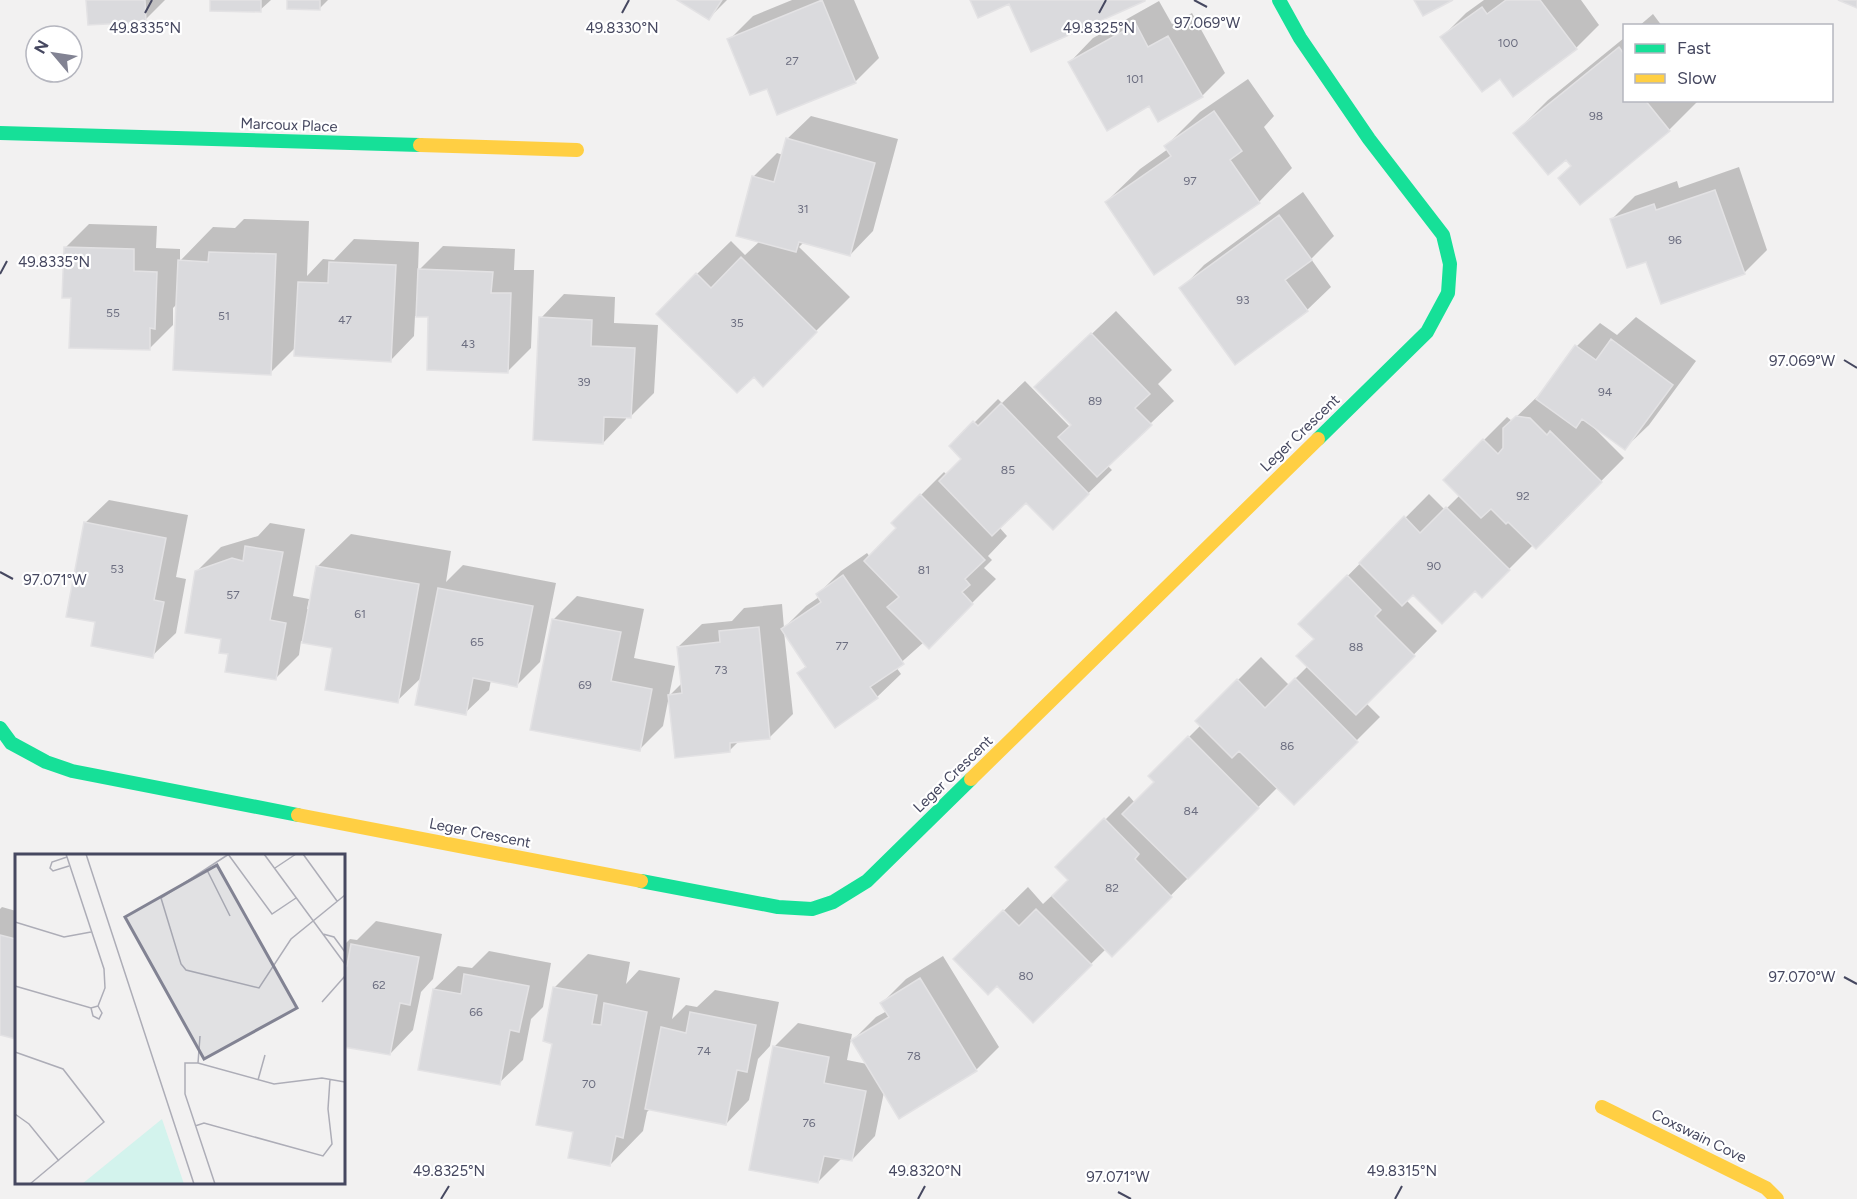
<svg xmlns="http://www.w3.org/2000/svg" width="1857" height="1199" font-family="Figtree,sans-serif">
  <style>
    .shadow { fill: #0003 }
    .building { fill: #dadadd; stroke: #e3e2e4; stroke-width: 1.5 }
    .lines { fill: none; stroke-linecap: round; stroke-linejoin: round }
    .fast { stroke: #16e098; stroke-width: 14 }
    .slow { stroke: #ffcf43; stroke-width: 14 }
    .ticks { fill: none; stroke: #464860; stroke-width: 2 }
    .labels { text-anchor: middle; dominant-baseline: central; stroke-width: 4.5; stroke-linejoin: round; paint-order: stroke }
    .number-label { font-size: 12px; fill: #6c6e80 }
    .street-label { font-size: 15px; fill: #464860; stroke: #fff }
    .inset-road { fill: none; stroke: #adadb7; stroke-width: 1.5 }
    .view { fill: #828393; fill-opacity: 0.15; stroke: #828393; stroke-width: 3 }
    .inset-edge { fill: none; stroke: #464860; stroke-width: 3 }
    .ticks-label { font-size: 15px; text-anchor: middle; fill: #464860; stroke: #fff; stroke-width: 4.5; stroke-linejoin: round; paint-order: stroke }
  </style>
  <rect width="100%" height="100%" fill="#f2f1f1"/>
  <path class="shadow" d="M88 0H165L145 20Z
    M212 0H271L260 10Z
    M289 0H328L320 8Z
    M680 0H727L709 18Z
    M792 0H854L879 58 855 82 768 87 729 40 753 16Z
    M1484 0H1581L1599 25 1576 48 1500 77 1442 37 1466 13Z
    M1159 1 1172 24 1192 13 1225 73 1202 96 1150 104 1070 62 1093 38Z
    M1653 14 1662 26H1639Z
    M1624 38V100H1699L1669 130 1572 165 1567 158 1515 133 1548 100Z
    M1248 79 1274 116 1264 127 1292 168 1259 202H1106L1140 169 1168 149 1166 146 1200 112Z
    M811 116 898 139 873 231 850 255 804 242 799 247 850 297 763 384 697 274 731 241 745 255 760 241 753 177 777 153 783 155 787 139Z
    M1739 167 1767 250 1744 273 1647 260 1612 219 1635 196 1677 181 1679 188Z
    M1303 192 1334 236 1311 259 1331 287 1307 310 1181 289 1204 265Z
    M244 219 309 221 307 276 323 259 334 260 354 239 419 242 418 271 443 246 515 249 514 270H534L531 348 507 372 430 316H415L414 336 391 360 296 347 270 373 177 304 173 308V325L149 349 72 297 66 247 89 224 157 226 156 248 180 249V261L213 227 235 228Z
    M564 294 615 297 614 323 658 325 654 393 631 416H626V419L603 443 541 318Z
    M1116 311 1172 370 1158 384 1174 401 1107 465 1112 470 1053 528 1026 501 999 527 1007 536 988 556 992 560 984 568 996 579 928 647 924 642 896 667 901 674 877 697 799 673 807 665 784 632 793 714 769 738 740 740 730 750 670 695 682 683 678 647 702 624 732 621 744 608 782 604 784 628 806 606 819 597 818 594 841 571 867 553 870 557 898 528 893 523 944 472 947 475 963 459 951 446 998 399 1002 403 1025 381 1070 427 1072 425 1060 364Z
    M1636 317 1696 361 1649 425 1625 448 1594 426 1593 427 1624 458 1536 547 1534 544 1482 596 1475 589 1414 593 1406 600 1437 631 1366 703 1380 717 1294 803 1278 787 1112 955 1106 949 1033 1021 997 984 955 959 1028 887 1043 904 1061 887 1062 888 1070 880 1058 867 1129 796 1135 803 1156 782 1150 776 1201 725 1197 721 1261 657 1289 685 1308 666 1316 639 1300 624 1429 494 1445 510 1460 495 1484 440 1507 417 1512 421 1541 393 1577 346 1600 323 1617 335Z
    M109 500 188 515 176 577 186 579 176 633 152 656 97 621 85 523Z
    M270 523 305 529 293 596 309 599 307 609 310 610 317 567 351 534 451 551 446 582 463 565 556 583 540 662 517 685 491 680 489 690 465 713 422 677 397 701 334 647 301 641 299 655 275 679 230 653 197 571 221 547 258 536Z
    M577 596 644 609 634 658 675 666 663 726 639 750 553 620Z
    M2 907 16 911V1037L0 1033V909Z
    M376 921 442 934 433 979 421 992 413 1030 390 1054 344 1045V945L350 939 357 940Z
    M489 951 551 963 543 1007 531 1019 523 1060 499 1083 434 989 458 966 472 968Z
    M588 954 630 962 626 984 639 970 680 978 672 1019 686 1005 697 1007 715 990 779 1002 770 1046 758 1059 749 1100 726 1124 650 1109 647 1112 643 1131 610 1165 575 1130 554 1042 555 987Z
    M943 956 999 1047 976 1070 884 1092 875 1136 852 1160 842 1158 818 1182 775 1046 798 1023 852 1034 847 1060 867 1064 852 1041 876 1017 887 1011 882 1003 906 979Z"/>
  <path class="building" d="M86 0H145L146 22 88 25Z
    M210 0H261V12L210 11Z
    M287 0H320V10L287 9Z
    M677 0H722L709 20Z
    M822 0 856 83 777 115 767 89 750 95 727 39Z
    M970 0H1145V1L1031 52 1009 4 978 18Z
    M1414 0H1453L1423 16Z
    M1506 0H1540L1577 49 1513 97 1500 79 1482 92 1440 37 1482 7 1487 14Z
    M1838 0H1857V8Z
    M1136 24 1148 47 1168 36 1203 97 1158 122 1149 106 1107 131 1068 62Z
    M1619 47 1624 54V100H1645L1670 131 1580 205 1558 178 1571 166 1566 160 1548 175 1513 133Z
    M1214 111 1242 151 1230 160 1260 203 1154 275 1105 202 1171 156 1164 146Z
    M786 138 875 163 850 256 799 242 796 252 736 236 752 176 774 182Z
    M1715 190 1745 274 1661 304 1646 262 1627 268 1610 219 1654 204 1656 210Z
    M1279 215 1312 260 1285 280 1308 311 1235 365 1179 288Z
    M64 247 134 249V271L157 272 155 329 150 328V350L69 348 71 298H62Z
    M209 252 276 254 271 375 173 370 178 260 208 262Z
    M741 257 817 332 763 387 754 377 737 393 656 314 696 273 711 288Z
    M329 262 396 265 391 362 294 356 298 282 328 283Z
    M418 269 493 272 491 293H511L508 373 427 370 428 317H416Z
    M539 317 592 320 591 346 635 348 631 418 604 417 603 444 533 440Z
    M1091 333 1150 394 1135 408 1152 425 1097 477 1058 437 1071 425 1034 387Z
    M1611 339 1673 385 1625 450 1582 419 1576 428 1536 399 1575 345 1596 360Z
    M1001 403 1089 494 1053 530 1026 503 992 536 939 481 961 459 949 446 973 421 978 426Z
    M1516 416 1530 418 1547 435 1550 431 1602 482 1536 549 1508 522 1506 524 1491 509 1481 518 1443 480 1483 439 1498 454 1503 448V428Z
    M920 494 985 560 965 579 970 585 962 592 973 604 929 649 887 607 899 597 864 561 896 528 891 523Z
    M1446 507 1510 570 1482 598 1475 591 1442 624 1413 595 1402 606 1359 563 1404 516 1420 533Z
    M84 522 166 538 154 600 164 602 153 658 91 646 95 622 66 617Z
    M245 546 283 552 270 620 286 623 276 680 225 672 228 654 219 653 221 639 185 633 195 571 232 558 243 561Z
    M316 566 419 584 398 703 325 690 332 648 302 643Z
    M843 575 904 664 870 687 878 698 835 728 797 673 806 667 781 629 821 602 816 594Z
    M1347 575 1381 610 1375 616 1415 656 1356 715 1296 656 1314 639 1298 624Z
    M438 588 533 606 517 687 473 678 466 715 415 705Z
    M552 619 621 632 611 681 652 689 640 751 530 730Z
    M759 627 770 739 730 743V752L675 758 668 695 682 693 677 647 720 642 719 631Z
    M1295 678 1358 742 1294 805 1239 751 1232 758 1195 721 1237 679 1265 708Z
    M1188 736 1259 808 1188 879 1122 814 1154 782 1148 776Z
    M1104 818 1139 854 1135 859 1172 897 1112 957 1052 896 1068 880 1055 867Z
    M1036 909 1092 965 1033 1023 997 986 988 995 953 959 1003 910 1019 926Z
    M0 935 16 939V1039L0 1035Z
    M351 944 419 957 410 1005 400 1003 390 1055 344 1047V966H347Z
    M464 974 529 986 519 1032 510 1030 500 1085 418 1070 433 989 461 994Z
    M920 978 977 1071 899 1119 851 1040 889 1017 880 1003Z
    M553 987 597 995 592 1024 601 1025 604 1003 647 1012 623 1138 616 1136 610 1166 568 1158 573 1132 536 1125 552 1044 543 1041Z
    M690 1012 756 1025 747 1072 737 1070 726 1125 645 1109 661 1027 686 1033Z
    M773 1046 829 1057 824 1083 866 1091 852 1161 824 1156 818 1183 749 1170Z"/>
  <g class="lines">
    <path class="fast" d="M1279 0 1300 38 1369 139 1443 235 1450 264 1448 293 1427 332 1318 439
      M0 133 420 145
      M0 728 11 743 46 762 72 771 298 815
      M641 881 778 907 812 909 833 902 867 881 971 779"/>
    <path class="slow" d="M420 145 577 150
      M971 779 1318 439
      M298 815 641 881
      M1602 1107 1766 1188 1777 1199"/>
  </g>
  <path class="ticks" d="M1194 0 1207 7M145 13 152 0M622 13 629 0M1099 13 1106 0M0 274 7 261M1844 360 1857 368M0 572 13 579M1844 977 1857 984M1118 1192 1131 1199M441 1199 449 1186M918 1199 925 1186M1395 1199 1402 1186"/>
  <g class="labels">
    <g class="number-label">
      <text x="1508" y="43">100</text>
      <text x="792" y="61">27</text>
      <text x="1135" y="79">101</text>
      <text x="1596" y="116">98</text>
      <text x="1190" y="181">97</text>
      <text x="803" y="209">31</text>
      <text x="1675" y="240">96</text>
      <text x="1243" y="300">93</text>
      <text x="113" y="313">55</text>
      <text x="224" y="316">51</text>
      <text x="345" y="320">47</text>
      <text x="737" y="323">35</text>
      <text x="468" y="344">43</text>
      <text x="584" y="382">39</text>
      <text x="1605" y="392">94</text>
      <text x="1095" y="401">89</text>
      <text x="1008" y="470">85</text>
      <text x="1523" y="496">92</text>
      <text x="1434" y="566">90</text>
      <text x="117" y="569">53</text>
      <text x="924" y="570">81</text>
      <text x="233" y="595">57</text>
      <text x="360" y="614">61</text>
      <text x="477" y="642">65</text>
      <text x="842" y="646">77</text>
      <text x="1356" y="647">88</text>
      <text x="721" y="670">73</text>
      <text x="585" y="685">69</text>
      <text x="1287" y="746">86</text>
      <text x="1191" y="811">84</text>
      <text x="1112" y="888">82</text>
      <text x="1026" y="976">80</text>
      <text x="379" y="985">62</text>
      <text x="476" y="1012">66</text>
      <text x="704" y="1051">74</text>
      <text x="914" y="1056">78</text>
      <text x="589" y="1084">70</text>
      <text x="809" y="1123">76</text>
    </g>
    <g class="street-label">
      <text transform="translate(289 125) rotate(2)">Marcoux Place</text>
      <text transform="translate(1300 433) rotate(-44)">Leger Crescent</text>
      <text transform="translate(953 774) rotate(-44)">Leger Crescent</text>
      <text transform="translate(480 833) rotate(11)">Leger Crescent</text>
      <text transform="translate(1699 1136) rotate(26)">Coxswain Cove</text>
    </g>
  </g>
  <g transform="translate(15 854)">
    <rect width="330" height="330" fill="#f2f1f1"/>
    <path d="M147 265 169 330H67Z" fill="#d3f3ed"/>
    <path class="inset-road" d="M51 0 89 115 90 134 83 152M71 0 179 330M213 0 257 60 281 44M214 0 146 44 166 110 171 116 244 134 276 85 330 41M249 0 330 110M288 0 322 47M52 3 37 8 35 14 38 17 54 12M191 14 215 62M260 14 281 0M0 68 49 83 76 78M308 80 319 83 330 98M0 132 76 154 83 152M307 148 330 122M76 154 78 162 84 165 87 159 83 152M0 198 48 215 89 268 15 330M183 209 185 182M243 226 250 201M0 260 14 270 44 307M180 272 189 269 308 302 317 290 313 255 315 225M200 330 170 240V209H183L259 230 307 224 330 228"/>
    <path class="view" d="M202 11 282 154 189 205 110 63Z"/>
    <rect width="330" height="330" class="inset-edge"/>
  </g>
  <g class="ticks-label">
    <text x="1207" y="28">97.069°W</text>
    <text x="145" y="33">49.8335°N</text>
    <text x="622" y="33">49.8330°N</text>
    <text x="1099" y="33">49.8325°N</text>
    <text x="54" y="267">49.8335°N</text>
    <text x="1802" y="366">97.069°W</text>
    <text x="55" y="585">97.071°W</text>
    <text x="1802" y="982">97.070°W</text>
    <text x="449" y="1176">49.8325°N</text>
    <text x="925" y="1176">49.8320°N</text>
    <text x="1402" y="1176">49.8315°N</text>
    <text x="1118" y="1182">97.071°W</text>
  </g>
  <rect x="1623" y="24" width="210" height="78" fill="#ffffff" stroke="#b5b6bf" stroke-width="1.5"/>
  <rect x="1635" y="44" width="30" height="9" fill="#16e098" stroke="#b5b6bf" stroke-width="1.5"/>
  <text x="1677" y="54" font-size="18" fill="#464860">Fast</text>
  <rect x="1635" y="74" width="30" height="9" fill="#ffcf43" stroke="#b5b6bf" stroke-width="1.5"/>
  <text x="1677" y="84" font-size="18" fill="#464860">Slow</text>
  <g transform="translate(54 54) rotate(299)"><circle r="28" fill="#ffffff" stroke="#b5b6bf" stroke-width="1.5"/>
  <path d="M0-4.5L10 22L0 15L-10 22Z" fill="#828393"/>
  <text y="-9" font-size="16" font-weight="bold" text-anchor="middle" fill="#464860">N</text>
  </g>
</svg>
